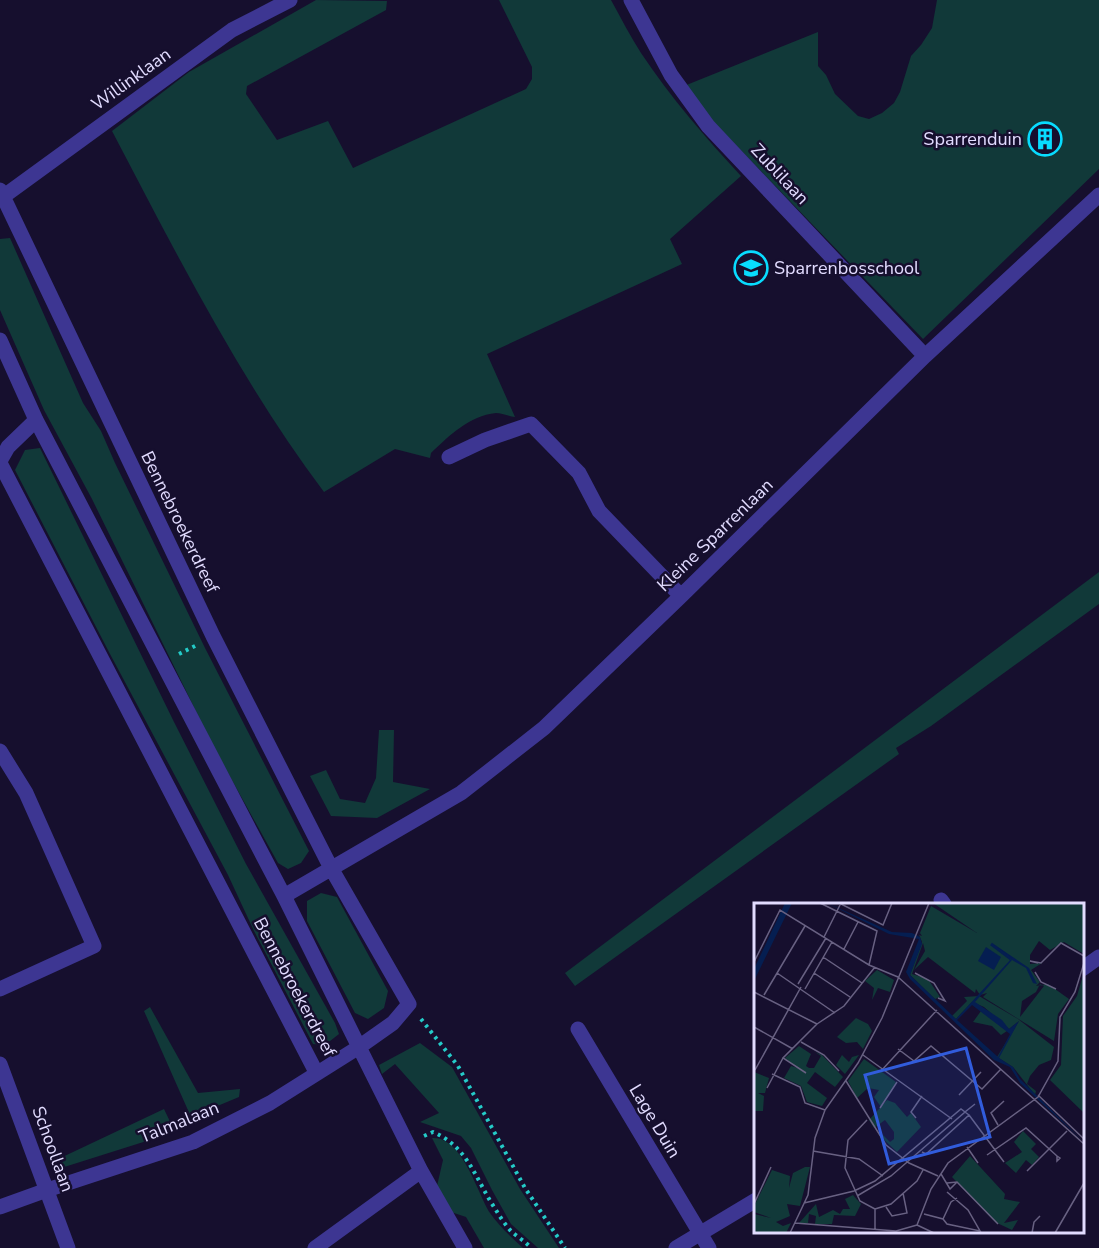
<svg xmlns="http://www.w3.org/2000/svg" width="1099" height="1248" font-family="'Nunito Sans',sans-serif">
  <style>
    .green { fill: #113939 }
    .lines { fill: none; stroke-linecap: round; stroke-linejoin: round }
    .path { stroke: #24cbc8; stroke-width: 4; stroke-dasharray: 3 4.5; stroke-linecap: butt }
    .minor { stroke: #3d3692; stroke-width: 15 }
    .labels { text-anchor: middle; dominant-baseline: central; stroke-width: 5; stroke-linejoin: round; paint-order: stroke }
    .street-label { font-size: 18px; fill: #e2dcff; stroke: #160f2e }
    .poi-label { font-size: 18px; fill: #e2dcff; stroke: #160f2e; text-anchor: end }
    .inset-river { fill: none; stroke: #051e51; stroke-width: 3 }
    .inset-road { fill: none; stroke: #686182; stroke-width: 1.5 }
    .view { fill: #315cdc; fill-opacity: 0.15; stroke: #315cdc; stroke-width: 3 }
    .inset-edge { fill: none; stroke: #e2dcff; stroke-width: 3 }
  </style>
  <rect width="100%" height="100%" fill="#160f2e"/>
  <path class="green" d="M316 0 387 1 386 10 247 86 246 94 277 140 328 121 353 168 526 89 532 79V67L499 0H611C621 18 630 36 641 53 671 98 705 137 741 176L670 239 682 264 487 354 515 417C509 416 501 413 496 413 469 416 450 435 431 453L430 458 395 449 324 492C241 382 176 253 112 131L189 72Z
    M937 0H1099V169L923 339 697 105 684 86 818 32V66L826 75 835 94 858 116 869 119 882 113 894 103 900 92 911 56 921 45 932 28Z
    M10 238 83 403 101 431 115 463 205 648 309 851 301 863 288 869 278 863 213 746 92 499 44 410 0 310V239Z
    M40 448 174 722 246 864 335 1023 339 1034 325 1045 313 1044 254 931 228 875 110 654 15 470 25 450Z
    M1099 572V604L931 726 896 748 899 754 575 986 565 973Z
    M379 730H394L393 782 430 789 377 818 331 816 310 776 326 770 340 799 365 803 376 778Z
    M321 893 337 897 388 991 384 1008 368 1019 355 1013 307 921V901Z
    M150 1007 198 1093 240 1089 239 1097 191 1117 144 1011Z
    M420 1043 452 1067 520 1189 559 1248H538L511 1224 492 1190 471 1148 461 1136 420 1122 439 1113 395 1064 382 1074 379 1065Z
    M164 1109 175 1132 58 1169 54 1161Z
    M432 1138C462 1136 477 1192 490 1213 499 1226 511 1237 523 1248H484L466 1217 451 1212 437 1186 443 1160Z"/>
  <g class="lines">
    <path class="path" d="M179 654 197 645
      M421 1019 458 1066 525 1188 565 1248
      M424 1136 433 1132C469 1147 476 1181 496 1210 500 1217 505 1224 510 1230 516 1236 525 1241 531 1248"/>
    <path class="minor" d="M631 0 671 75 708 126 925 356
      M0 190 213 636 331 868 409 1004 393 1023 359 1047 284 896 36 420 0 340
      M0 199 232 30 290 0
      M449 457 485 440 531 424 579 473 599 511 681 596
      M0 461 8 447 36 420
      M0 463 316 1072
      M0 751 26 793 94 946 0 989
      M284 896 461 793 544 728 681 596 925 356 1099 195
      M941 900 944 904
      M1082 969 1099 957
      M578 1029 709 1248
      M0 1064 68 1248
      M0 1207 47 1190 193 1142 270 1103 359 1047 421 1171 465 1248
      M315 1248 421 1171
      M676 1248 756 1200"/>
  </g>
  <defs>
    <symbol id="building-ring" viewBox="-11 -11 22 22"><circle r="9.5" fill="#160f2e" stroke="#08dcff" stroke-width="1.5"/><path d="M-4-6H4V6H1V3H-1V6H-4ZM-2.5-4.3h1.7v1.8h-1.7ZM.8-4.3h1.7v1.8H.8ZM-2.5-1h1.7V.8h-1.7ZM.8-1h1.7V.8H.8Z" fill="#08dcff"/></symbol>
    <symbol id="school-ring" viewBox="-11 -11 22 22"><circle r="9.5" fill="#160f2e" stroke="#08dcff" stroke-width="1.5"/><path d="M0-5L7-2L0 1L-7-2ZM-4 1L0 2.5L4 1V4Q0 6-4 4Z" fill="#08dcff"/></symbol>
  </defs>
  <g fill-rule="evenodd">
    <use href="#building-ring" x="1026" y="120" width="38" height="38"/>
    <use href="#school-ring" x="732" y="249" width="38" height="38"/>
  </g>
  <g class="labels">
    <g class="street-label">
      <text transform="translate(131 79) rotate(-36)">Willinklaan</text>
      <text transform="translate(780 174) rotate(47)">Zublilaan</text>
      <text transform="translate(180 522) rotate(64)">Bennebroekerdreef</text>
      <text transform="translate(715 535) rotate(-44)">Kleine Sparrenlaan</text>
      <text transform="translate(295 987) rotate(62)">Bennebroekerdreef</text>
      <text transform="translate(655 1121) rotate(59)">Lage Duin</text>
      <text transform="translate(179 1122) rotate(-22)">Talmalaan</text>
      <text transform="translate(53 1149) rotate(70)">Schoollaan</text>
    </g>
    <g class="poi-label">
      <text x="1022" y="139">Sparrenduin</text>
      <text x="774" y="268" text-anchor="start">Sparrenbosschool</text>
    </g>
  </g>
  <g transform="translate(754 903)">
    <rect width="330" height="330" fill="#160f2e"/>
    <path d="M179 0H330V51L310 39 296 47 285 38 276 52V61L288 60 277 67 286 79 282 83 294 81 315 96 304 111 300 138 229 94 233 90 226 92 222 86 221 90 174 54 160 67 171 48 169 40 158 71 174 76 186 94 181 96 156 72 168 39 165 32 168 33 166 30 177 3 223 30ZM286 81 290 83 266 114 268 98 282 89ZM123 67 140 77 136 89 124 85 118 97 120 85 111 78ZM330 69V210L296 177 307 162 309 113 323 93ZM225 93 264 116 300 144 297 157 285 162 276 173 273 181 282 188 281 192 259 164 243 154 265 118 255 126 230 104 218 99 202 116 198 113 213 98 210 94ZM227 108 253 128 247 132 238 123 219 119ZM102 115 114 121 118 128 109 146 103 139 92 140 83 134ZM45 143 57 151 52 163 55 165H60L67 153 61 149 68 152 89 174 81 184 61 169 53 180 73 195 68 203 53 199 47 183 30 175 37 163 44 165 31 155ZM88 152 95 159 98 154 105 152 91 171 82 162ZM110 156 142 179 127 204 120 194 125 187 114 185 103 195 94 178ZM0 169 15 175 11 190H4L10 193 9 208H0ZM133 197 141 200 153 214 157 210 167 224 143 249 125 232 127 230 136 239 140 236V229L131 217 120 225 115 217ZM269 228 282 241 277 246 285 254 278 262 272 257 262 270 251 260 268 249 260 239ZM216 253 251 291 250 296 266 299 250 320 264 317 258 327 241 319 198 274ZM51 264H56L46 303 33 301 36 313 22 319 29 323 37 320 32 330H0V311L17 315 0 309V303L18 267 36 273 35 285 39 270ZM99 292 107 301 101 313 80 312 78 321H61L62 313 55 311 54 320H45L62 301 65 314 79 307 86 311 89 306H96L91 296Z" fill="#113939" fill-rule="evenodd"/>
    <path d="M31 0H38L0 78V66ZM73 0 138 29 158 30 166 34 168 41 156 72 202 116 257 56 238 40 275 65 283 81 279 80 272 65 258 57 221 99 248 117 255 126 265 118 245 155 259 164 266 176 330 239 266 180 256 164 240 157 156 76 152 69 165 36 135 31ZM218 102 256 131 244 154 203 117ZM232 44 247 54 240 67 224 58Z" fill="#051e51" fill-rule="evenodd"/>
    <path class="inset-river" d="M237 41 257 56"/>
    <path class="inset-road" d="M66 0 123 28 115 62M85 0 129 22 138 0M70 34 87 0M90 46 104 19M69 54 108 80M0 59 26 7 115 62 144 74M284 60 276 58 287 60 307 40 330 53M281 69 287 79 302 86M23 70 81 110M60 70 96 94M161 70 180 80 191 98 184 95M144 74 330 241M44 81 72 35M51 86 78 39M0 89 63 121M10 92 51 23M63 121 90 103 121 64M0 124 39 146M47 139 70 152 85 168M144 146 160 158 177 143 228 186 247 166M109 152 198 216M1 167 47 84M127 168 183 107M52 170 29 155 63 121M18 171 46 184 51 200 71 207M92 178 132 242 155 260 184 273M13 185 29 155M205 192 227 169M284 192 330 236M126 205 143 179M215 212 250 259M162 215 157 209 168 193M113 217 94 237 91 265 106 298 121 306V326M244 222 237 210 250 198M213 244 224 260M59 248 105 256 129 273M168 249 172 251 215 212 211 209 221 201M233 252 272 225 303 253V258L306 255 303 253M273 268 313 228M187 271 196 286 203 279M193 280 203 279 244 321M50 300 100 288 121 278 207 206 211 209 137 273 103 293M0 301 17 264M132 304 138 313 153 310 149 290M121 306 137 301 163 278 169 267M170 311 189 316 193 321 226 328 214 307 193 289M189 316 197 299 203 295M41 320 142 328 163 322M163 322 177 286 194 260 284 194 304 158 306 114 321 89 330 60M163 322 180 330M36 330 54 292 61 235 71 207 104 160 128 115 175 0M278 330 280 319 286 313M301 330 330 280"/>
    <path class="view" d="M212 145 236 234 135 261 111 172Z"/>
    <rect width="330" height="330" class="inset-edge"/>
  </g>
</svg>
